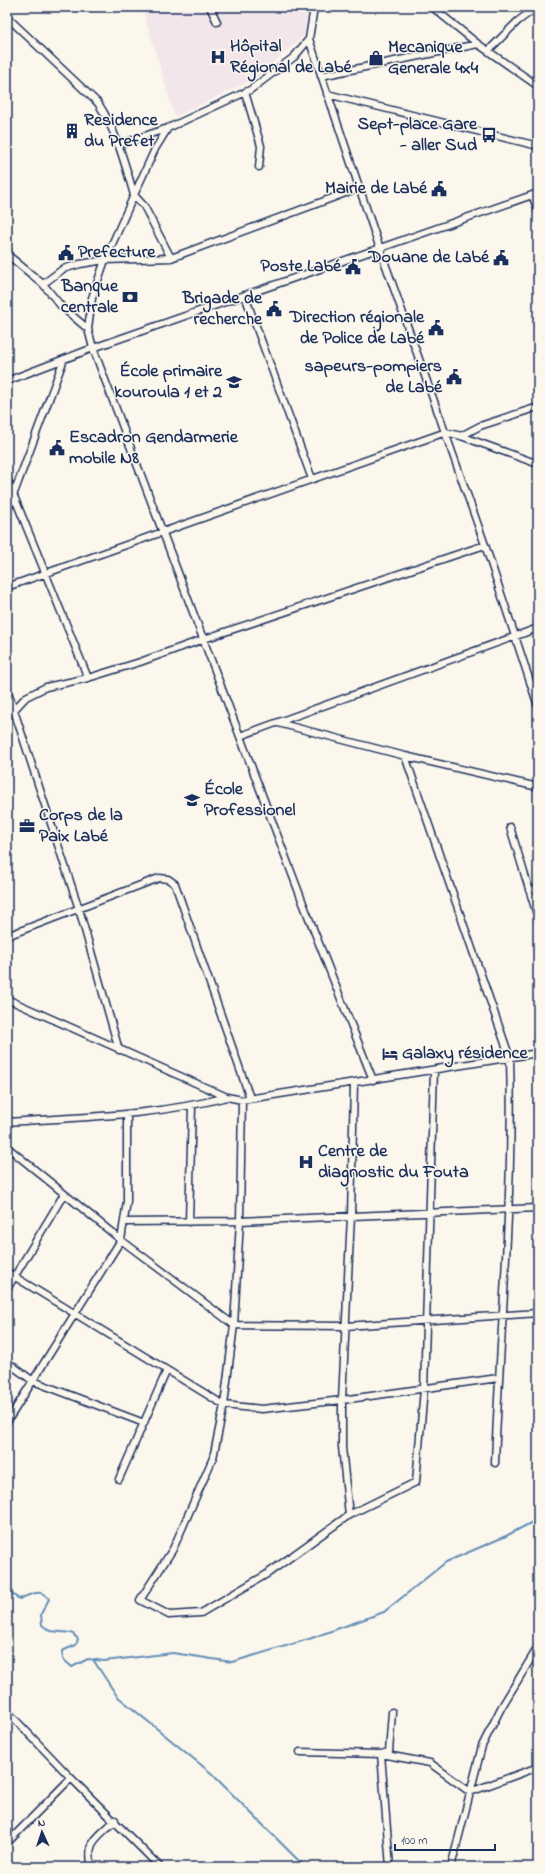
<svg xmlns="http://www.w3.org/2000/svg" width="545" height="1874" font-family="'Indie Flower',sans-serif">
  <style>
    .built { fill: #f3e6eb }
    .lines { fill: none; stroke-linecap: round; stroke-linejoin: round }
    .stream { stroke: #638eb7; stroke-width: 2 }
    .minor-casing { stroke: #1b2f5e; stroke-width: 9 }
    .minor { stroke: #fbf7ec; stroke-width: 6 }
    .labels { text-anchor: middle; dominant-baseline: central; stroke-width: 3; stroke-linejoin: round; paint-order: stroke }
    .poi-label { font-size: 18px; font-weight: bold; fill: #1b2f5e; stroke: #fbf7ec; text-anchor: start }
  </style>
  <rect width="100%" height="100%" fill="#fbf7ec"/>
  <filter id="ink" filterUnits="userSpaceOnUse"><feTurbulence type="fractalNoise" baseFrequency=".025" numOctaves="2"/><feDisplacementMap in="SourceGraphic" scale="8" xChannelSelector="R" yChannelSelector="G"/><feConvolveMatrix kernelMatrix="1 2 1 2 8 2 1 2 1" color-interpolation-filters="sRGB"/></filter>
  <g filter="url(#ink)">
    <path class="built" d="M142 7H309L304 36 254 79 175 117Z"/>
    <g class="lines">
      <path class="stream" d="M7 1590 19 1599C31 1595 40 1587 49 1599L41 1614 42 1625 50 1631 72 1633 78 1639 76 1645 62 1651 63 1659 72 1667 88 1659 104 1661 173 1653 232 1662 309 1639 384 1612 446 1562 506 1536 538 1519
        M94 1661 117 1696 211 1773 305 1867"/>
      <defs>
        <path id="minor" d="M210 7 217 22
          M432 7 478 44 538 86
          M7 17 98 103C116 130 125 164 134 195L105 260 92 298 88 329 93 348 303 903 373 1080
          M309 39 380 249 485 545 538 706
          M488 51 518 21 537 7
          M321 76 478 44
          M245 92 261 146 259 167
          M327 94 538 146
          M168 128 155 149 134 195 144 206 171 258
          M118 145 168 128 250 90 294 57 309 39 314 7
          M532 195 538 210
          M7 250 9 256 43 284 63 269 80 264 105 260 171 258 359 188
          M43 284 61 306 88 329
          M245 296 312 479
          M7 381 93 348 538 193
          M461 436 480 426 538 407
          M7 479 88 678
          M7 512 64 359
          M7 587 446 432 461 436 538 464
          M7 689 79 909 119 1050
          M7 712 14 710 26 697 46 687 88 678 140 662 204 639 485 545
          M278 723 405 756 538 787
          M240 736 538 628
          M405 756 510 1058C514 1193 500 1328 495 1463
          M510 827 538 918
          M529 890 538 889
          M7 936 159 878 168 879 175 884 250 1098
          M7 999 227 1097 242 1100 538 1053
          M242 1100 240 1221 234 1325 224 1405 213 1458 173 1549 140 1600 169 1615 201 1613 267 1574 349 1515 416 1482 424 1389 434 1070
          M7 1122C80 1117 155 1116 227 1097
          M7 1147 121 1240 234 1325 346 1326 538 1313
          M125 1222 240 1221 538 1208
          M189 1222 192 1106
          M7 1272 224 1405 262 1409 342 1400 498 1378
          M7 1289 64 1194
          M7 1362 33 1381 144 1423
          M7 1422 121 1240 127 1201V1114
          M119 1479 167 1370
          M349 1515 342 1447V1400L351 1216 354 1083
          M7 1711 71 1778 7 1843
          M300 1752 381 1754 430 1763 470 1792 538 1767
          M71 1778 160 1867
          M92 1867C85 1841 98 1838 115 1820
          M390 1867 381 1754 389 1752 392 1712
          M451 1867 482 1746 501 1708 538 1647"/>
      </defs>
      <use href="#minor" class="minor-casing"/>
      <use href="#minor" class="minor"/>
    </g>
  </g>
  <defs>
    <symbol id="hospital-bare" viewBox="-9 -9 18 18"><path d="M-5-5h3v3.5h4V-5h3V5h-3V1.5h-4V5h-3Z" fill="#1b2f5e" stroke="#fbf7ec" stroke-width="2.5" paint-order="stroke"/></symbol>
    <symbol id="shop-bare" viewBox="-9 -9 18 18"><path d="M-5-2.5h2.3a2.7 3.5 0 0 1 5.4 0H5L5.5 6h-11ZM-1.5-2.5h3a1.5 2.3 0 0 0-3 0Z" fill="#1b2f5e" stroke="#fbf7ec" stroke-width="2.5" paint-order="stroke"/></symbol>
    <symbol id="building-bare" viewBox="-9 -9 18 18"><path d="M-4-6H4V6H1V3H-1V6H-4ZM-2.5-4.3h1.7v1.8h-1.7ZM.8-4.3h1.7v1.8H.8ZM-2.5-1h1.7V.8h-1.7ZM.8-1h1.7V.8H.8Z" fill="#1b2f5e" stroke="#fbf7ec" stroke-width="2.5" paint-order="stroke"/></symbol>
    <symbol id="bus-bare" viewBox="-9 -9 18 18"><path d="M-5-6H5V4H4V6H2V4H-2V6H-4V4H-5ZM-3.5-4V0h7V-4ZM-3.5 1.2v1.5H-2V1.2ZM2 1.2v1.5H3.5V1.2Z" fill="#1b2f5e" stroke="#fbf7ec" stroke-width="2.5" paint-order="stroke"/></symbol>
    <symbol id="civic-bare" viewBox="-9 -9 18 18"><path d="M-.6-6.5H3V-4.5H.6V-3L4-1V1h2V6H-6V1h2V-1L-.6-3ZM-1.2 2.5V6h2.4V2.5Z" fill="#1b2f5e" stroke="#fbf7ec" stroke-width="2.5" paint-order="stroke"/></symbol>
    <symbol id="bank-bare" viewBox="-9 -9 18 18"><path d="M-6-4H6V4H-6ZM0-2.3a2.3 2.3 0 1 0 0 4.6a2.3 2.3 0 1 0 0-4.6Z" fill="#1b2f5e" stroke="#fbf7ec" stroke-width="2.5" paint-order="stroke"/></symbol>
    <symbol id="school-bare" viewBox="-9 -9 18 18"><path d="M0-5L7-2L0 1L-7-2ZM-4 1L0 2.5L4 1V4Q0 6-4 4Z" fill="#1b2f5e" stroke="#fbf7ec" stroke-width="2.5" paint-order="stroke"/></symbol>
    <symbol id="office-bare" viewBox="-9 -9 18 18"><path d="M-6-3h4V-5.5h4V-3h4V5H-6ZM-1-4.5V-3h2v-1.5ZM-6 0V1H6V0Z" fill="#1b2f5e" stroke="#fbf7ec" stroke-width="2.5" paint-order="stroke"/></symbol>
    <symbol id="hotel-bare" viewBox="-9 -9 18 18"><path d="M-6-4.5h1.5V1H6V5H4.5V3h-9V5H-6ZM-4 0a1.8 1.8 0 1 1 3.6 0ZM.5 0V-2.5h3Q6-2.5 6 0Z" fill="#1b2f5e" stroke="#fbf7ec" stroke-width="2.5" paint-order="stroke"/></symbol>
  </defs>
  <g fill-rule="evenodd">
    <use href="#hospital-bare" x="207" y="46" width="22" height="22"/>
    <use href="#shop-bare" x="365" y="47" width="22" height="22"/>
    <use href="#building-bare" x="61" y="120" width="22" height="22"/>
    <use href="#bus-bare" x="478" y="124" width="22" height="22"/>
    <use href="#civic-bare" x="428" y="178" width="22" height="22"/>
    <use href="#civic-bare" x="55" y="242" width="22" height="22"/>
    <use href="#civic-bare" x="490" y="247" width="22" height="22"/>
    <use href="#civic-bare" x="342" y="256" width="22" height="22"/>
    <use href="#bank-bare" x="119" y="286" width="22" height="22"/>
    <use href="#civic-bare" x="263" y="298" width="22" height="22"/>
    <use href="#civic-bare" x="425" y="317" width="22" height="22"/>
    <use href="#civic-bare" x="443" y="366" width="22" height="22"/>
    <use href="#school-bare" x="223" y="371" width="22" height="22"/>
    <use href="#civic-bare" x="46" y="437" width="22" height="22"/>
    <use href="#school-bare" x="181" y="789" width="22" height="22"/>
    <use href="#office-bare" x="16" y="815" width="22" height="22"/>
    <use href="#hotel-bare" x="379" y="1043" width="22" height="22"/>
    <use href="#hospital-bare" x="295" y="1151" width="22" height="22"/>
  </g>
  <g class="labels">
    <g class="poi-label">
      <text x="230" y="47">Hôpital<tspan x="230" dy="21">Régional de Labé</tspan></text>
      <text x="388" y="48">Mecanique<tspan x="388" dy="21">Generale 4x4</tspan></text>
      <text x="84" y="121">Residence<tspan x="84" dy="21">du Prefet</tspan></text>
      <text x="477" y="125" text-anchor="end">Sept-place Gare<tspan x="477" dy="21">- aller Sud</tspan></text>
      <text x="427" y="189" text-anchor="end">Mairie de Labé</text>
      <text x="78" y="253">Prefecture</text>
      <text x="489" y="258" text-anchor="end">Douane de Labé</text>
      <text x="341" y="267" text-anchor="end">Poste Labé</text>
      <text x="118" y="287" text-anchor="end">Banque<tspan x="118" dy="21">centrale</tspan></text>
      <text x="262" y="299" text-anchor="end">Brigade de<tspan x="262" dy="21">recherche</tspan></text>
      <text x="424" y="318" text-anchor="end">Direction régionale<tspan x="424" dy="21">de Police de Labé</tspan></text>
      <text x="442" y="367" text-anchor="end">sapeurs-pompiers<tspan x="442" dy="21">de Labé</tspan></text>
      <text x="222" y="372" text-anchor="end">École primaire<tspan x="222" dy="21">kouroula 1 et 2</tspan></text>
      <text x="69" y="438">Escadron Gendarmerie<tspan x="69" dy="21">mobile N8</tspan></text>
      <text x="204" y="790">École<tspan x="204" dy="21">Professionel</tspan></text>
      <text x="39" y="816">Corps de la<tspan x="39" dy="21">Paix Labé</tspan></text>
      <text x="402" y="1054">Galaxy résidence</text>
      <text x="318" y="1152">Centre de<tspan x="318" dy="21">diagnostic du Fouta</tspan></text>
    </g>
  </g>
  <rect width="545" height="1874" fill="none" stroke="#fbf7ec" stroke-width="24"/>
  <rect x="12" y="12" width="521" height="1850" fill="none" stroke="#1b2f5e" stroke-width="1.5" filter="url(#ink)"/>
  <g transform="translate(42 1832) rotate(357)" stroke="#fbf7ec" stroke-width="3" paint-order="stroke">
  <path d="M0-3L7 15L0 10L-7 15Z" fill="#1b2f5e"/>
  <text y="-6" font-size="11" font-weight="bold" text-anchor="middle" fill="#1b2f5e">N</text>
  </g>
  <path d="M395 1844v6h100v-6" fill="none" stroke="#1b2f5e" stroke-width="2"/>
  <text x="401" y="1844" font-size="12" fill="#1b2f5e" stroke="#fbf7ec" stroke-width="3" paint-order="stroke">100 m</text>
</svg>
